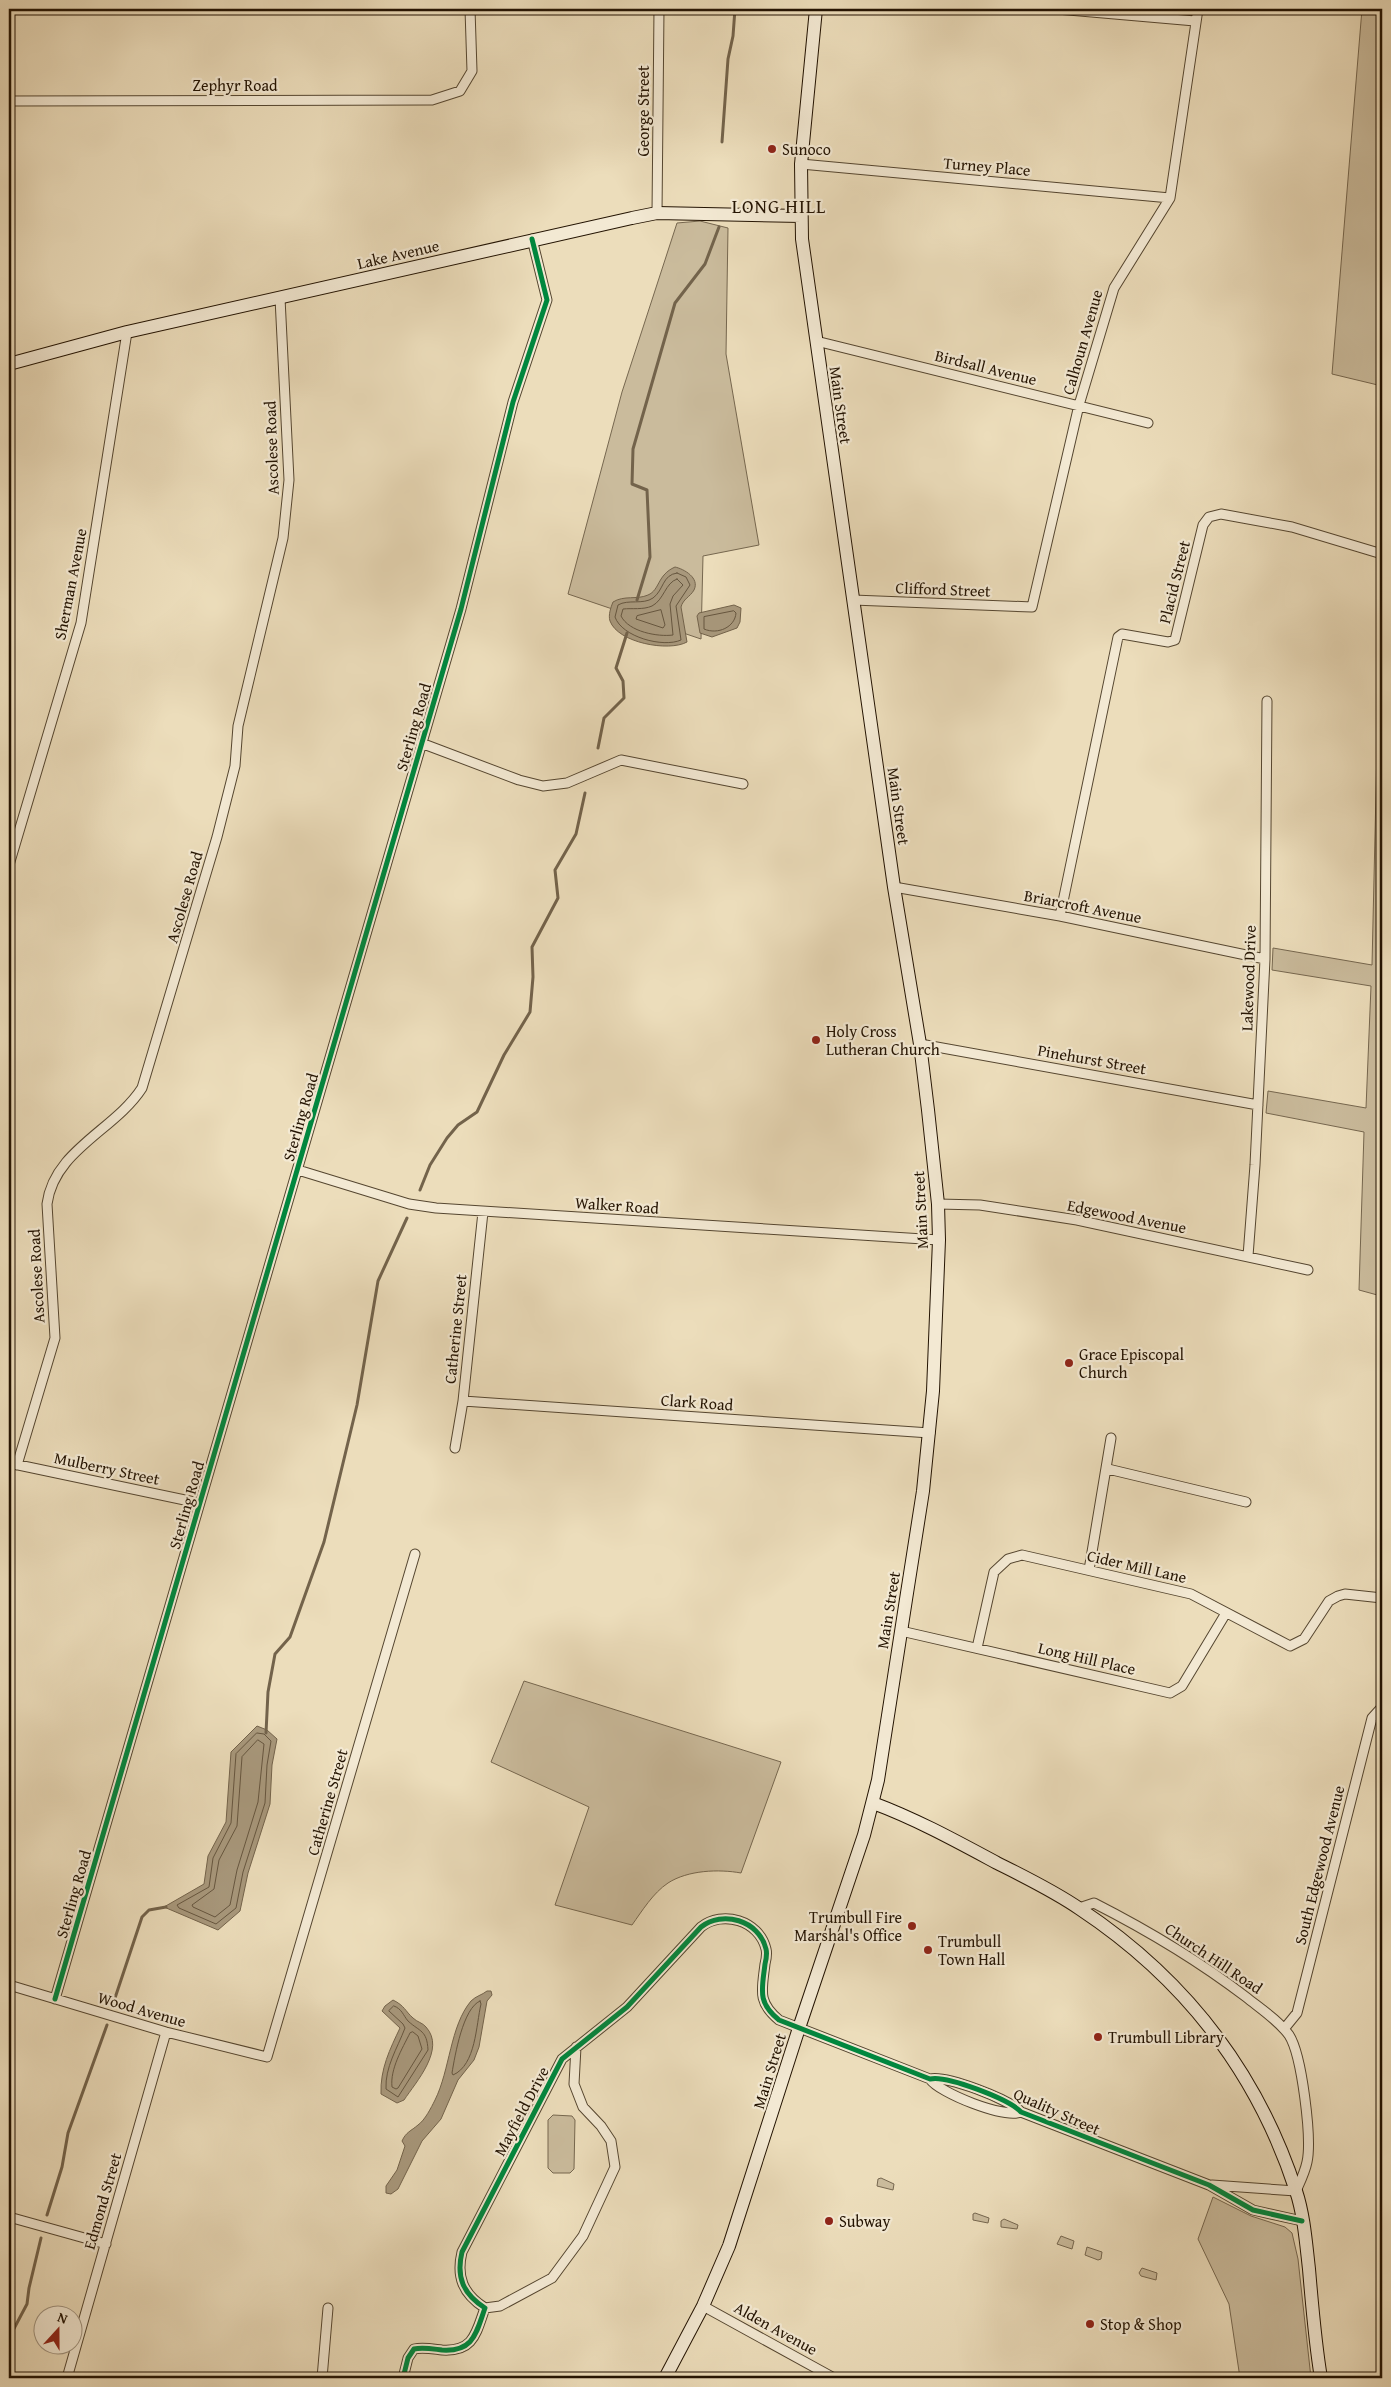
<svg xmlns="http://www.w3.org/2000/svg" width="1391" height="2387" font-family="'Gentium Book Plus',serif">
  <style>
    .green { fill: #cabb9c; stroke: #76674f }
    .water { fill: #a8987c; stroke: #73634b }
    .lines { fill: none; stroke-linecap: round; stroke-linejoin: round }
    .shore { stroke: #66563f; stroke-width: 1 }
    .stream { stroke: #73634b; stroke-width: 3 }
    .street-casing { stroke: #554630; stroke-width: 11 }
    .secondary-casing { stroke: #231302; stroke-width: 14 }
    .street { stroke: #f3e9d3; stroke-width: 9 }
    .secondary { stroke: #f3e9d3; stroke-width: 12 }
    .cycleway-casing { stroke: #f3e9d3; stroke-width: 8 }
    .cycleway { stroke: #00873e; stroke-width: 5 }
    .poi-dot { fill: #8f2418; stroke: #f3e9d3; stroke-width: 2 }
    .labels { text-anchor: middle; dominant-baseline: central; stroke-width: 4.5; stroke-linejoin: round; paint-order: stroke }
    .street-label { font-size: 16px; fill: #231302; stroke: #f3e9d3 }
    .poi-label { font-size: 16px; fill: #231302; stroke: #f3e9d3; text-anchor: start }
    .quarter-label { font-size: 19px; letter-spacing: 1px; fill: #231302; stroke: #f3e9d3 }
  </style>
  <rect width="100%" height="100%" fill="#ecddbb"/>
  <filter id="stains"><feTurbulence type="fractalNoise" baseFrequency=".004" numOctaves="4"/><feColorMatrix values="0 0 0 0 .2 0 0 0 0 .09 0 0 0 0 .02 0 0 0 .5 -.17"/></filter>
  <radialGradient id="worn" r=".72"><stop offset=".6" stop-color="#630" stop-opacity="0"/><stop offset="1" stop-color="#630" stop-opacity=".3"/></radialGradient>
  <path class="green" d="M1362 9H1382V386L1332 374Z
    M700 221 728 228 726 354 759 545 703 556 701 639 568 594 622 392 677 223Z
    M1378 704 1382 705V1434L1381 1296 1359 1290 1364 1132 1266 1113 1268 1091 1366 1108 1371 986 1272 970 1273 948 1372 965Z
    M524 1681 781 1762 741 1873C719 1869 688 1870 668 1883 653 1893 642 1911 632 1925L555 1905 589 1807 491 1762Z
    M553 2115 572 2116 575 2120 574 2169 570 2173H553L548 2168V2120Z
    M881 2178 894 2184 893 2190 877 2186 878 2179Z
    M1213 2197 1251 2216 1285 2227 1292 2233 1298 2259 1311 2378H1240L1229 2304 1198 2239Z
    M975 2213 989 2218 988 2223 973 2220V2214Z
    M1004 2219 1018 2225 1017 2229 1001 2227V2221Z
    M1061 2236 1074 2241 1072 2249 1057 2244Z
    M1087 2247 1102 2252 1101 2259 1098 2260 1085 2255Z
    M1142 2268 1157 2273 1156 2280 1141 2276 1139 2273Z"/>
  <path class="water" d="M675 567C684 569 700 578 694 590 690 597 683 599 681 607L687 642C669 652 618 643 610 621 608 615 611 607 613 602 624 595 637 600 648 595 660 590 657 575 675 567Z
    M734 605 741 608 740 622 737 628 712 637 700 633 697 616 699 613Z
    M257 1726 267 1730 277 1739 272 1765 270 1804 248 1873 240 1911 218 1930 164 1907 204 1884 208 1856 226 1822 231 1752Z
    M487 1991H491L492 1995 487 2001 479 2047 474 2060 458 2080 441 2119 422 2141 398 2189 391 2194 386 2193V2186L397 2170 405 2146 402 2141C406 2132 411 2131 418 2125 425 2120 431 2108 435 2100 450 2070 450 2026 471 2001 476 1996 482 1995 487 1991Z
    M393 2000C405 2006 405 2011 413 2018 417 2022 423 2023 426 2027 446 2049 416 2082 404 2100L397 2103 381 2094C380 2069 390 2049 400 2028L382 2011 385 2006Z"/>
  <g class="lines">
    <path class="shore" d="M677 573 686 577 690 585 676 606 681 640C663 648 622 637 615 617L618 605C628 599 643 605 653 598 664 590 662 575 677 573Z
      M677 579 683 585 673 596 670 604 673 635C658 637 629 632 621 616L623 609C632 608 643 610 652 606 664 600 665 583 677 579Z
      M661 610 665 625 663 628 636 619 637 616Z
      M734 611 736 613C735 627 718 635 704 629V617Z
      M257 1733 264 1734 271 1741 267 1765 265 1803 243 1872 236 1908 216 1924 179 1908 177 1905 209 1887 213 1858 231 1823 236 1754Z
      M258 1740 264 1744 258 1802 237 1870 230 1905 215 1917 193 1907 192 1905 214 1889 219 1860 237 1826 242 1757Z
      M480 2001 481 2004C476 2025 476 2065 453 2075L452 2073C455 2055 463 2008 480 2001Z
      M394 2006C402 2009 403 2015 408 2021 420 2032 427 2030 428 2050L398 2097 386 2089C385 2067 397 2049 405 2028L403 2024 389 2011Z
      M413 2032 418 2036 422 2049 398 2088 396 2089 392 2087C390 2069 402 2049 410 2033Z"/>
    <path class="stream" d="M722 142 728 59 733 36 735 9
      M637 600 650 557 647 490 632 484 633 449 675 303 705 264 719 227
      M598 748 604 718 624 698 623 681 616 668 627 633
      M420 1190 430 1165 447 1138 458 1125 477 1112 504 1055 530 1012 533 977 532 947 558 898 555 870 576 834 585 793
      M266 1733 268 1692 275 1654 290 1637 324 1542 357 1405 378 1281 407 1218
      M112 2007 142 1917 149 1910 166 1907
      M47 2215 62 2167 68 2133 107 2025
      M9 2338 27 2304 29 2288 41 2238"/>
    <defs>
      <path id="street" d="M1057 9 1195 21
        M9 101 432 100 460 91 472 71 470 9
        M801 164 1170 198
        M657 213 659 9
        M816 341 1148 423
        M853 600 1032 607 1079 405 1114 288 1170 198 1198 9
        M421 743 519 780 543 786 567 783 621 760 743 784
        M9 865 81 623 127 332
        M894 887 1060 916 1265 959
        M1060 916 1118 637 1122 634 1168 642 1175 640 1203 525 1209 517 1221 514 1292 527 1382 554
        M920 1044 1258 1105
        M298 1170 409 1204 436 1208 939 1240
        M938 1204 980 1205 1077 1220 1308 1270
        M1248 1256 1255 1165 1265 959 1267 701
        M463 1401 930 1433
        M455 1448 463 1401 483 1212
        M9 1463 199 1503
        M17 1465 55 1338 47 1204C54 1150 115 1130 142 1088L217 837 235 766 238 726 283 538 289 480 280 298
        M1108 1469 1246 1502
        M1089 1570 1111 1438
        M901 1631 1170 1693 1182 1686 1226 1613
        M977 1648 994 1572 1008 1559 1022 1555 1191 1594 1290 1646 1304 1639 1329 1601 1338 1596 1345 1594 1382 1598
        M1079 1908 1094 1903C1147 1930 1199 1961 1246 1997 1261 2009 1278 2020 1289 2035 1302 2055 1312 2139 1307 2162 1305 2172 1300 2182 1296 2191L1212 2185
        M9 1985 166 2032 267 2057 415 1554
        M55 1999 461 609 513 402 547 300 532 239
        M1284 2029 1297 2013 1372 1718 1382 1707
        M930 2079C939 2093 1005 2119 1021 2112
        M9 2217 106 2244
        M703 2306 834 2378
        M485 2308 500 2306 552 2278 583 2236 615 2167 611 2141 601 2126 583 2107 574 2084 576 2047
        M67 2378 166 2032
        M322 2378 328 2308
        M403 2378 408 2358 414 2349C423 2347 433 2349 442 2350 474 2352 476 2333 485 2308 463 2294 456 2277 462 2252L562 2059 627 2007 701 1927C722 1910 759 1920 766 1949 767 1953 766 1960 765 1964 762 1990 757 2002 779 2020L930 2079C946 2075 1009 2099 1021 2112L1209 2185 1253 2210 1302 2221"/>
      <path id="secondary" d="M9 364 127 332 632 218 657 213 801 216
        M873 1803C916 1819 956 1841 997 1863 1025 1877 1054 1891 1080 1909 1184 1978 1257 2071 1296 2191 1304 2215 1306 2243 1309 2269 1312 2305 1315 2342 1321 2378
        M665 2378 703 2306 729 2246 799 2028 864 1835 878 1780 907 1593 923 1491 933 1391 939 1240 938 1204 928 1110 920 1044 894 887 802 239 801 164 816 9"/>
    </defs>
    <use href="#street" class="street-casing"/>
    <use href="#secondary" class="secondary-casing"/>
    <use href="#street" class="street"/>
    <use href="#secondary" class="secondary"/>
    <defs>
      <path id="cycleway" d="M55 1999 461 609 513 402 547 300 532 239
        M403 2378 408 2358 414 2349C423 2347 433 2349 442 2350 474 2352 476 2333 485 2308 463 2294 456 2277 462 2252L562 2059 627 2007 701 1927C722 1910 759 1920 766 1949 767 1953 766 1960 765 1964 762 1990 757 2002 779 2020L930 2079C946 2075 1009 2099 1021 2112L1209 2185 1253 2210 1302 2221"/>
    </defs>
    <use href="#cycleway" class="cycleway-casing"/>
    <use href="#cycleway" class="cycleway"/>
  </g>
  <g class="poi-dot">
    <circle cx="772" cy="149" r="5"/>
    <circle cx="816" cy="1040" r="5"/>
    <circle cx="1069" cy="1363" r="5"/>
    <circle cx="912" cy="1926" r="5"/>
    <circle cx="928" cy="1950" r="5"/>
    <circle cx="1098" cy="2037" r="5"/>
    <circle cx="829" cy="2221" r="5"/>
    <circle cx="1090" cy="2324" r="5"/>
  </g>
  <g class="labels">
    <g class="street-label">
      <text x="235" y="85">Zephyr Road</text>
      <text transform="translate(643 111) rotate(-90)">George Street</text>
      <text transform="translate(987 166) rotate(5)">Turney Place</text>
      <text transform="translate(398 254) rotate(-13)">Lake Avenue</text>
      <text transform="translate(1082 342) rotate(-74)">Calhoun Avenue</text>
      <text transform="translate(986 367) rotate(14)">Birdsall Avenue</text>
      <text transform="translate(841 405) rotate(82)">Main Street</text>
      <text transform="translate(271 448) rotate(-92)">Ascolese Road</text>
      <text transform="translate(1174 582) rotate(-76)">Placid Street</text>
      <text transform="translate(70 584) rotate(-79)">Sherman Avenue</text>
      <text transform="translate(943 589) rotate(2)">Clifford Street</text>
      <text transform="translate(413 727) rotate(-74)">Sterling Road</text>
      <text transform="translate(899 806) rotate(82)">Main Street</text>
      <text transform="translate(184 897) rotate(-74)">Ascolese Road</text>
      <text transform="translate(1083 906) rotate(11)">Briarcroft Avenue</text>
      <text transform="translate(1248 978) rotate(-88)">Lakewood Drive</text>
      <text transform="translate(1092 1059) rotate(10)">Pinehurst Street</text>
      <text transform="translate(300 1117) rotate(-74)">Sterling Road</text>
      <text transform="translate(617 1205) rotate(4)">Walker Road</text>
      <text transform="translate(920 1210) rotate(-93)">Main Street</text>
      <text transform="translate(1127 1216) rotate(11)">Edgewood Avenue</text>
      <text transform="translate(36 1276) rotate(-93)">Ascolese Road</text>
      <text transform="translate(455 1329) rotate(-84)">Catherine Street</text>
      <text transform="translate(697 1402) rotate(4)">Clark Road</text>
      <text transform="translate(107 1468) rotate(12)">Mulberry Street</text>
      <text transform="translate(186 1505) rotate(-74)">Sterling Road</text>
      <text transform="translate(1137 1566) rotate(13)">Cider Mill Lane</text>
      <text transform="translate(888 1610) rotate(-81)">Main Street</text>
      <text transform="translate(1087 1658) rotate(13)">Long Hill Place</text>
      <text transform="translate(327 1802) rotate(-74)">Catherine Street</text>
      <text transform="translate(1319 1865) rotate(-76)">South Edgewood Avenue</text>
      <text transform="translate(73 1894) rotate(-74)">Sterling Road</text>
      <text transform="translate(1214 1958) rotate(34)">Church Hill Road</text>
      <text transform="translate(142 2009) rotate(16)">Wood Avenue</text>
      <text transform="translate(769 2071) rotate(-73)">Main Street</text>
      <text transform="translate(521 2111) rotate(-62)">Mayfield Drive</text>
      <text transform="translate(1057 2111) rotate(24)">Quality Street</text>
      <text transform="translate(102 2201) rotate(-74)">Edmond Street</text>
      <text transform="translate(776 2328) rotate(29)">Alden Avenue</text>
    </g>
    <g class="poi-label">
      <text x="782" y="149">Sunoco</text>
      <text x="826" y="1031">Holy Cross<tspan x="826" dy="18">Lutheran Church</tspan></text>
      <text x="1079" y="1354">Grace Episcopal<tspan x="1079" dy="18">Church</tspan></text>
      <text x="902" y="1917" text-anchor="end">Trumbull Fire<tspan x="902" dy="18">Marshal's Office</tspan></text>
      <text x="938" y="1941">Trumbull<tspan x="938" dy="18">Town Hall</tspan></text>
      <text x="1108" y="2037">Trumbull Library</text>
      <text x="839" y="2221">Subway</text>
      <text x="1100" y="2324">Stop &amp; Shop</text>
    </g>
    <g class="quarter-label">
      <text x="779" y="206">LONG HILL</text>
    </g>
  </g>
  <rect width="1391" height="2387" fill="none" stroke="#ecddbb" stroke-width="30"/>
  <rect x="10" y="10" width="1371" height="2367" fill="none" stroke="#231302" stroke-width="2.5"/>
  <rect x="15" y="15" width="1361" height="2357" fill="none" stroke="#231302"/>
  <g transform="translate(58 2330) rotate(21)"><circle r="24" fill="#f3e9d3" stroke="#a0937f"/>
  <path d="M0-4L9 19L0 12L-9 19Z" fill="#8f2418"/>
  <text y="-8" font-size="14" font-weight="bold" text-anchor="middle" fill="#231302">N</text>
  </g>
  <rect width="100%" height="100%" filter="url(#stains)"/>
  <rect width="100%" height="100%" fill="url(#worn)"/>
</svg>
